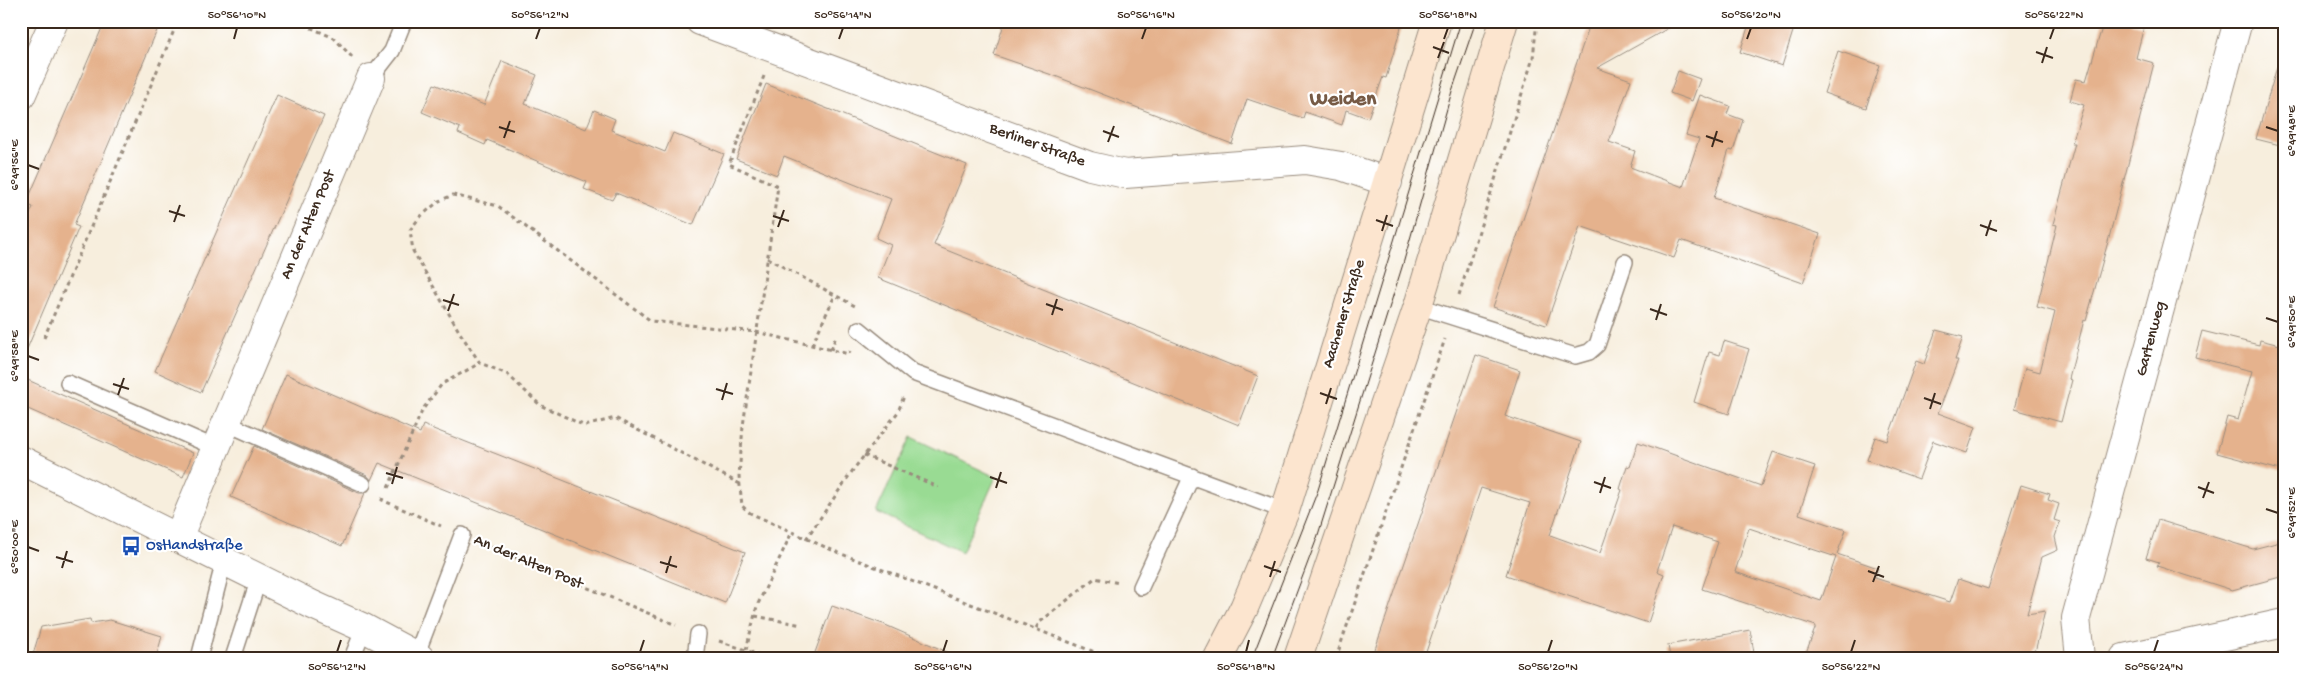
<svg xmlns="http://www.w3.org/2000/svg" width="2305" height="679" font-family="'Gochi Hand',sans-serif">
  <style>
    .green { fill: #99db93; stroke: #6a8258 }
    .building { fill: #e5b28d; fill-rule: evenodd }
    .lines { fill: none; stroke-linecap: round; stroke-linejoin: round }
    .service-casing { stroke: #998c7e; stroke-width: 18 }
    .minor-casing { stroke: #998c7e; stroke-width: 30 }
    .tertiary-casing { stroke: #998c7e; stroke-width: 30 }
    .secondary-casing { stroke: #998c7e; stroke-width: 30 }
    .path { stroke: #998c7e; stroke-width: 3; stroke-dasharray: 4 4; stroke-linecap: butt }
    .service { stroke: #fff; stroke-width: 15 }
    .minor { stroke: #fff; stroke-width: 28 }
    .tertiary { stroke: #fff; stroke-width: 28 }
    .secondary { stroke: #fce5cf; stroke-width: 28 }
    .tram { stroke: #3b2a1e; stroke-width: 1 }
    .ticks { fill: none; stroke: #3b2a1e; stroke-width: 2 }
    .labels { text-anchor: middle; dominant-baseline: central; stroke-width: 4.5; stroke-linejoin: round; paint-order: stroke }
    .street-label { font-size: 16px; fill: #3b2a1e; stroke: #fff }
    .transit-label { font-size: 16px; fill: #164399; stroke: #fff; text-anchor: start }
    .district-label { font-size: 21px; font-weight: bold; fill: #765a45; stroke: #fff }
    .neatline { fill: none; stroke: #3b2a1e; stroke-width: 2 }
    .ticks-label { font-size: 12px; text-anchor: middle; fill: #3b2a1e }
  </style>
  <rect width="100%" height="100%" fill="#fff"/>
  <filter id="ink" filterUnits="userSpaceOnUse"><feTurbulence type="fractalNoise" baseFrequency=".02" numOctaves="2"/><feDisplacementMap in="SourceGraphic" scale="10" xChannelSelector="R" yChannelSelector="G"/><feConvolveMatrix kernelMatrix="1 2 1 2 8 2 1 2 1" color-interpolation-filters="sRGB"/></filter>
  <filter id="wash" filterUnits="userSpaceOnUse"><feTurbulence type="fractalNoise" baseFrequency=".0096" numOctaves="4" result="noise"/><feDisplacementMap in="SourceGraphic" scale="20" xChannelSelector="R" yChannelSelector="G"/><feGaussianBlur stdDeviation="1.12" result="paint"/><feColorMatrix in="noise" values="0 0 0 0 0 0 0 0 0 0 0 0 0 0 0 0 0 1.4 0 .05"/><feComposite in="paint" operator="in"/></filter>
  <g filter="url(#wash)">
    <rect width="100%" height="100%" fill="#f7eedd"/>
    <path class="green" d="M911 437 996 477 962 552 876 512Z"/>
    <g id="blocks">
      <path class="building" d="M105 21H161L74 225 79 227 21 363V234L33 207 26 204Z
        M1005 21H1403L1386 78 1383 77 1368 118 1346 110 1342 125 1305 112 1303 118 1247 99 1232 144 1055 76 994 55Z
        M1591 21H1681L1597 68 1631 80 1609 142 1635 151 1630 167 1683 187 1699 139 1686 135 1700 95 1730 106 1727 114 1743 120 1733 151 1729 150 1714 198 1820 234 1803 283 1681 240 1674 258 1580 226 1546 325 1493 307Z
        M1750 21H1782L1795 25 1782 66 1740 52Z
        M2104 21H2124L2144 26 2136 58 2154 63 2109 238 2086 321 2084 320 2069 379 2072 380 2061 422 2014 409 2025 368 2040 372 2055 312 2037 307 2057 225 2053 224 2075 143H2072L2084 105 2070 101 2076 79 2086 81Z
        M1838 51 1880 65 1866 108 1824 93Z
        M502 61 537 75 525 104 586 129 594 110 615 119 611 130 665 152 673 133 724 154 693 225 616 193 612 200 584 189 587 182 487 140 485 145 458 133 460 128 422 112 434 84 484 105Z
        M2277 67 2284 68V146L2256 139Z
        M1678 71 1700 79 1692 101 1670 93Z
        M766 84 967 165 934 245 1258 376 1239 425 878 278 891 245 876 238 891 199 784 156 777 175 736 159Z
        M277 95 324 116 201 392 155 371Z
        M1936 330 1963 337 1955 360H1958L1938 413 1976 427 1967 453 1933 441 1919 479 1867 460 1875 437 1887 441 1916 361 1924 364Z
        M2202 331 2259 345 2260 340 2284 346V471L2217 453 2227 417 2238 420 2252 371 2195 357Z
        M1724 341 1749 349 1729 414 1694 402 1709 352 1720 355Z
        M1476 355 1520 370 1505 416 1581 442 1550 535 1600 553 1622 490 1620 489 1627 466 1630 467 1638 442 1761 486 1773 452 1815 466 1799 514 1846 530 1837 554 1878 568 1875 578 1950 602 1958 579 1988 589 2021 485 2050 494 2048 500 2059 504 2054 520 2060 522 2055 537 2058 550 2042 557 2027 614 2045 611 2036 648 2030 655 2016 658H1804L1816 626 1702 589 1718 542 1672 527 1657 571 1664 574 1648 623 1506 575 1530 503 1481 488 1424 658H1372ZM1749 528 1836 557 1821 601 1735 572Z
        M286 374 420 433 423 425 745 552 725 603 379 463 371 480 367 475 262 429Z
        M21 377 193 453 183 477 21 406Z
        M254 446 359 493H365L342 546 231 497Z
        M2158 520 2253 549 2284 541V576L2232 590 2157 566 2159 562 2146 558Z
        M832 606 883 624 961 658H813Z
        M90 619 91 623 110 620 162 636 156 658H32L41 627Z
        M1750 630 1755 658H1670L1668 645Z"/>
    </g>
  </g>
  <g filter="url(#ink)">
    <use href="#blocks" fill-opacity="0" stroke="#998c7e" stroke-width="1"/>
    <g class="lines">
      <defs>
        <path id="service" d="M371 78 392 51 404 21
          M1418 306 1575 356 1589 352 1597 345 1625 262
          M859 329 913 373 1285 511
          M68 383 216 448
          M226 423 363 484
          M1141 587 1192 476
          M416 656 462 535
          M199 658 224 561
          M233 658 259 578
          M352 658 364 628
          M695 658 698 634"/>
        <path id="minor" d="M700 21 1090 166 1125 174 1305 160 1341 166 1388 182
          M21 96 54 21
          M178 538 371 78
          M2080 658 2076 618 2238 21
          M2124 658 2284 623"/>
        <path id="tertiary" d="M21 460 313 605 364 628 420 658"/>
        <path id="secondary" d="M1218 658 1244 608 1285 511 1437 21
          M1298 658 1418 306 1504 21"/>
      </defs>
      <use href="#service" class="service-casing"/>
      <use href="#minor" class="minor-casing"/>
      <use href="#tertiary" class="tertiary-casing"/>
      <use href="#secondary" class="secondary-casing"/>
      <path class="path" d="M296 21 334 38 352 57
        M764 76 729 164 778 186 743 426 739 476 742 506 750 513 834 551 1110 658
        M767 258 855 306
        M1459 295 1533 58 1537 21
        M44 338 178 21
        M812 345 835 295
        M831 350 836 336
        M864 455 938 487
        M740 484 615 418 585 426 540 405 507 374 480 363 460 333 413 251 410 230 420 217 439 201 453 195 498 206 651 321 756 332 849 354 850 351
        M388 488 423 409 442 384 480 363
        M383 498 382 500 441 526
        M806 539 853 470 898 412 904 396
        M484 544 676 625
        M755 616 802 625
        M1036 628 1040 622 1095 578 1119 583
        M719 641 769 658
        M746 650 757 606 792 532
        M1336 658 1445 339"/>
      <use href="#service" class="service"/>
      <use href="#minor" class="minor"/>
      <use href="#tertiary" class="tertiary"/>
      <use href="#secondary" class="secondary"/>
      <path class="tram" d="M1252 658 1318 490 1461 21
        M1272 658 1317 538 1403 264 1452 91 1476 21"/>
    </g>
  </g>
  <path class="ticks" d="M234 39 237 28M536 39 540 28M839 39 843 28M1142 39 1146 28M1444 39 1448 28M1747 39 1751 28M2050 39 2054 28M1433 47 1449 53M2036 52 2053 58M1438 58 1444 42M2042 63 2047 47M499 127 515 132M2266 127 2278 131M1103 131 1119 137M1706 136 1723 142M504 138 510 121M1108 142 1114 126M1712 147 1717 131M28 165 39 169M169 211 185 216M773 216 789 221M1376 220 1393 226M174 222 180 205M1980 225 1997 231M778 227 784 210M1382 231 1387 215M1986 236 1991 220M443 300 459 305M1046 304 1063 310M1650 309 1667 315M448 311 454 294M1052 315 1057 299M2266 318 2278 322M1656 320 1661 304M28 356 39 360M113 384 129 389M716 389 733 394M1320 393 1337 399M118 395 124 378M1924 398 1941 404M722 400 727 383M1326 404 1331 388M1930 409 1935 393M386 473 403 478M990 477 1007 483M1594 482 1611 488M392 484 397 467M2198 487 2214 493M996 488 1001 472M1600 493 1605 477M2203 498 2209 482M2266 509 2278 513M28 547 39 551M56 557 73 562M660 562 677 567M1264 566 1281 572M62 568 67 551M1868 571 1884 577M666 573 671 556M1270 577 1275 561M1873 582 1879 566M337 652 341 640M640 652 644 640M943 652 947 640M1246 652 1249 640M1548 652 1552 640M1851 652 1855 640M2154 652 2158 640"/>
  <defs>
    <symbol id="bus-bare" viewBox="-9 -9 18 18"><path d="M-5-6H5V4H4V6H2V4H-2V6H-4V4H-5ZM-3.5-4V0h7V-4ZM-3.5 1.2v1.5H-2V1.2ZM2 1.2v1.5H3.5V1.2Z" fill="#1a4fb4" stroke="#fff" stroke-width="2.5" paint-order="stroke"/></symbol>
  </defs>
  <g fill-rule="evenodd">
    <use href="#bus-bare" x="117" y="532" width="28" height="28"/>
  </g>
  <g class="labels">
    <g class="street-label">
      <text transform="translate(1037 146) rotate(20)">Berliner Straße</text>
      <text transform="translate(309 225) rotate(-67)">An der Alten Post</text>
      <text transform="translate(1345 314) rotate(-73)">Aachener Straße</text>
      <text transform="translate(2152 339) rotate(-75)">Gartenweg</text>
      <text transform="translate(528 563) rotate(23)">An der Alten Post</text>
    </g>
    <g class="transit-label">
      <text x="146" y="546">Ostlandstraße</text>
    </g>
    <g class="district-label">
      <text x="1343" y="100">Weiden</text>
    </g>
  </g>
  <rect width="2305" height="679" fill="none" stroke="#fff" stroke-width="55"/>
  <rect x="28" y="28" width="2250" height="624" class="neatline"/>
  <g class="ticks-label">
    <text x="237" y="18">50°56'10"N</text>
    <text x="540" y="18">50°56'12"N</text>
    <text x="843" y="18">50°56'14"N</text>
    <text x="1146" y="18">50°56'16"N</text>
    <text x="1448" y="18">50°56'18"N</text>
    <text x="1751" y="18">50°56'20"N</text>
    <text x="2054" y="18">50°56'22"N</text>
    <text transform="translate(2291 131) rotate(-90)" y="4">6°49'48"E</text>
    <text transform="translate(14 165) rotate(-90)" y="4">6°49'56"E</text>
    <text transform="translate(2291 322) rotate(-90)" y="4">6°49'50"E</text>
    <text transform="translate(14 356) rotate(-90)" y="4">6°49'58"E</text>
    <text transform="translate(2291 513) rotate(-90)" y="4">6°49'52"E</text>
    <text transform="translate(14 547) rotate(-90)" y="4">6°50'00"E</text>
    <text x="337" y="670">50°56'12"N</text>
    <text x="640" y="670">50°56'14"N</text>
    <text x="943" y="670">50°56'16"N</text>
    <text x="1246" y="670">50°56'18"N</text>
    <text x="1548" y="670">50°56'20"N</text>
    <text x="1851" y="670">50°56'22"N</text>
    <text x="2154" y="670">50°56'24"N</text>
  </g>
</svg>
